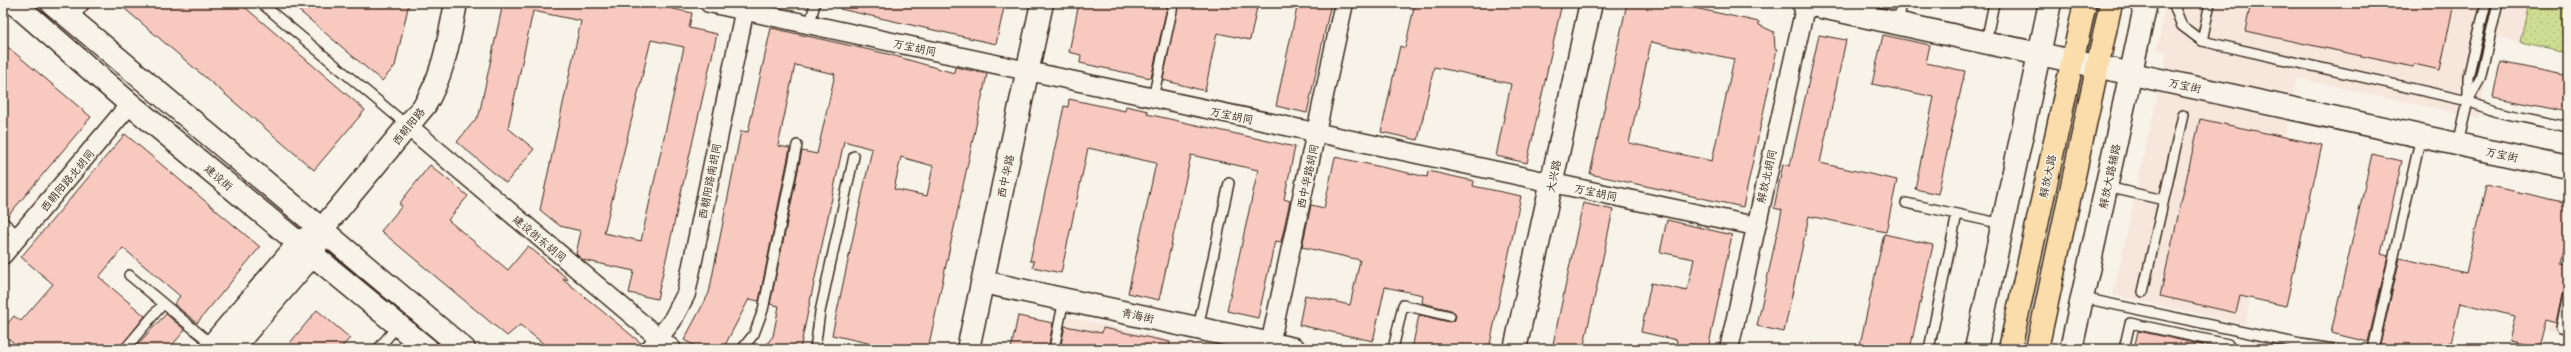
<svg xmlns="http://www.w3.org/2000/svg" width="2571" height="352" font-family="Mali,'LXGW WenKai TC',sans-serif">
  <style>
    .built { fill: #f7e6dc }
    .park { fill: url(#park-dots); stroke: #848458 }
    .building { fill: #f8c9bf; stroke: #3b2a1e; fill-rule: evenodd }
    .lines { fill: none; stroke-linecap: round; stroke-linejoin: round }
    .lane-casing { stroke: #3b2a1e; stroke-width: 12 }
    .street-casing { stroke: #3b2a1e; stroke-width: 21 }
    .secondary-casing { stroke: #3b2a1e; stroke-width: 25 }
    .primary-casing { stroke: #3b2a1e; stroke-width: 25 }
    .lane { stroke: #f7f3e8; stroke-width: 9 }
    .street { stroke: #f7f3e8; stroke-width: 18 }
    .secondary { stroke: #f7f3e8; stroke-width: 22 }
    .primary { stroke: #faddab; stroke-width: 22 }
    .labels { text-anchor: middle; dominant-baseline: central; stroke-width: 3; stroke-linejoin: round; paint-order: stroke }
    .street-label { font-size: 11px; fill: #3b2a1e; stroke: #f7f3e8 }
  </style>
  <defs>
    <pattern id="park-dots" width="8" height="8" patternUnits="userSpaceOnUse"><rect width="8" height="8" fill="#cedd91"/><path d="M2 2h.1M6 6h.1" fill="none" stroke="#b2be7d" stroke-width="1.8" stroke-linecap="round"/></pattern>
  </defs>
  <rect width="100%" height="100%" fill="#f7f3e8"/>
  <filter id="ink" filterUnits="userSpaceOnUse"><feTurbulence type="fractalNoise" baseFrequency=".025" numOctaves="2"/><feDisplacementMap in="SourceGraphic" scale="8" xChannelSelector="R" yChannelSelector="G"/><feConvolveMatrix kernelMatrix="1 2 1 2 8 2 1 2 1" color-interpolation-filters="sRGB"/></filter>
  <g filter="url(#ink)">
    <path class="built" d="M2166 3H2529L2520 42 2496 38 2478 118 2297 78 2245 324 2113 295 2167 52 2157 49Z
      M2568 239V349H2561L2564 335 2547 331Z
      M1068 317 1216 349H1061Z"/>
    <path class="park" d="M2529 3H2568V52L2520 42Z"/>
    <path class="building" d="M118 3H240L365 110 314 170Z
      M290 3H409L395 66 382 81Z
      M503 3H647L692 13 689 28 717 34 657 299 629 293 634 271 583 260 576 254 581 231 560 226 540 210 581 21 533 11 508 128 534 149 506 183 457 142 479 115ZM651 40 684 47 641 241 604 233Z
      M840 3H1005L996 44 840 9Z
      M1079 3H1168L1151 78 1080 63 1081 55 1069 52Z
      M1178 3H1258L1250 40 1217 33 1205 91 1163 80Z
      M1298 3H1331L1307 113 1276 106Z
      M1415 3H1562L1527 163 1496 156 1511 84 1459 72 1434 67 1418 140 1381 132 1400 46 1405 48Z
      M1627 3H1672L1759 22V25L1774 32 1775 49H1777L1743 207 1590 174ZM1651 42 1734 59 1712 161 1629 143Z
      M2251 3H2454L2440 70 2414 64 2413 67 2245 31Z
      M771 28 888 54 954 73 955 67 987 74 928 349H866L868 343 832 335 872 149 844 141 800 349H763L773 336 779 306 770 304 802 151 817 154 835 74 795 65 778 146 790 148 759 301 749 299 723 349H701L684 340 709 293 741 131 748 132ZM901 157 933 166 927 196 894 189Z
      M1819 35 1846 40 1820 163 1897 180 1886 232 1809 216 1784 332 1757 326 1782 210 1774 208 1783 164 1790 166Z
      M1883 35 1930 45 1926 63 1965 71 1938 194 1915 189 1934 97 1872 84Z
      M3 43 91 117 7 217 3 216Z
      M2500 62 2568 76V112L2493 97Z
      M1069 99 1125 111 1126 106 1148 111 1147 114 1295 147 1284 199 1290 201 1281 242 1275 241 1258 318 1227 311 1258 170 1191 155 1159 300 1128 293 1156 163 1088 148 1061 273 1033 267 1034 261H1030L1064 106 1068 107Z
      M2200 119 2322 145 2286 306 2240 296 2236 313 2160 296Z
      M125 134 260 247 197 323 174 304 180 296 123 248 99 277 145 316 119 349H21L3 334V329L14 316 21 321 53 284 21 257Z
      M2372 154 2402 161 2381 254 2388 256 2368 342 2331 333Z
      M1335 157 1427 177 1428 171 1474 181 1473 186 1521 196 1489 349H1412L1419 315 1449 322 1455 320 1456 314 1451 310 1422 303 1423 295 1385 287 1373 341 1299 325 1305 295 1350 305 1360 260 1302 247 1311 205 1324 208Z
      M430 165 468 196 448 220 508 270 528 246 569 280 562 278 641 343 640 349H550L520 325 507 336 381 231 402 206 399 204Z
      M2486 185 2568 203V227L2560 264 2568 265V288L2562 293 2556 323 2546 320 2539 347 2509 341 2515 316 2460 303 2451 343 2449 342 2447 349H2382V345L2380 344 2400 258 2466 273Z
      M1583 203 1613 210 1595 295 1583 349H1552Z
      M1667 220 1732 235 1708 349H1675L1677 340 1641 332 1651 283 1687 291 1694 259 1660 252Z
      M1884 234 1933 245 1910 349H1859Z
      M317 310 350 338 340 349H285Z
      M166 314 185 330 169 349H133Z
      M1018 316 1053 323 1048 349H1011Z
      M1065 326 1102 333 1103 328 1170 342 1169 349H1060Z
      M2138 331 2203 345 2202 349H2134Z"/>
    <g class="lines">
      <defs>
        <path id="lane" d="M261 3 408 126
          M2173 3 2182 26 2202 41 2468 101 2480 79 2498 3
          M1898 23 1902 3
          M810 25 815 3
          M2202 41 2210 3
          M1986 42 1994 3
          M1153 98 1173 6
          M2468 101 2493 111 2568 127
          M2458 144 2468 101V77L2486 3
          M2107 187 2164 200
          M1906 203 2003 224
          M3 222 19 236
          M129 275 213 345
          M2143 292 2183 115
          M2568 294 2561 328 2568 330
          M2083 298 2301 344 2334 349
          M1198 328 1229 183
          M125 349 163 304
          M378 349 398 325
          M742 349 754 334 763 310 797 145
          M815 349 820 312 854 156
          M1054 349 1064 299
          M1393 349 1403 305 1450 316
          M1929 349 1957 214
          M2124 349 2130 323 2228 344 2227 349
          M2373 349 2421 136"/>
        <path id="street" d="M709 3 1755 226
          M68 17 80 3
          M408 126 672 349
          M3 255 130 104
          M650 349 672 321 686 294 746 3
          M1269 349 1344 3
          M1729 349 1806 3"/>
        <path id="secondary" d="M14 3 130 104 427 349
          M52 3 464 349
          M1803 3 2568 168
          M983 282 1294 349
          M209 349 300 242 322 229 425 105C444 73 449 39 456 3
          M232 349 313 254 318 240
          M968 349 1042 3
          M1515 349 1591 3
          M1976 349 2050 3
          M2071 349 2146 3"/>
        <path id="primary" d="M2010 349 2085 3
          M2037 349 2111 3"/>
      </defs>
      <use href="#lane" class="lane-casing"/>
      <use href="#street" class="street-casing"/>
      <use href="#secondary" class="secondary-casing"/>
      <use href="#primary" class="primary-casing"/>
      <use href="#lane" class="lane"/>
      <use href="#street" class="street"/>
      <use href="#secondary" class="secondary"/>
      <use href="#primary" class="primary"/>
    </g>
  </g>
  <g class="labels">
    <g class="street-label">
      <text transform="translate(915 47) rotate(12)">万宝胡同</text>
      <text transform="translate(2185 85) rotate(12)">万宝街</text>
      <text transform="translate(1232 115) rotate(12)">万宝胡同</text>
      <text transform="translate(408 126) rotate(-51)">西朝阳路</text>
      <text transform="translate(2502 154) rotate(12)">万宝街</text>
      <text transform="translate(1005 176) rotate(-78)">西中华路</text>
      <text transform="translate(1307 176) rotate(-78)">西中华路胡同</text>
      <text transform="translate(1553 176) rotate(-78)">大兴路</text>
      <text transform="translate(1766 176) rotate(-77)">解放北胡同</text>
      <text transform="translate(2047 176) rotate(-78)">解放大路</text>
      <text transform="translate(2109 176) rotate(-78)">解放大路辅路</text>
      <text transform="translate(219 177) rotate(40)">建设街</text>
      <text transform="translate(67 180) rotate(-50)">西朝阳路北胡同</text>
      <text transform="translate(709 181) rotate(-79)">西朝阳路南胡同</text>
      <text transform="translate(1596 192) rotate(12)">万宝胡同</text>
      <text transform="translate(540 238) rotate(40)">建设街东胡同</text>
      <text transform="translate(1138 315) rotate(12)">青海街</text>
    </g>
  </g>
  <rect width="2571" height="352" fill="none" stroke="#f7f3e8" stroke-width="16"/>
  <rect x="8" y="8" width="2555" height="336" fill="none" stroke="#3b2a1e" stroke-width="1.5" filter="url(#ink)"/>
</svg>
